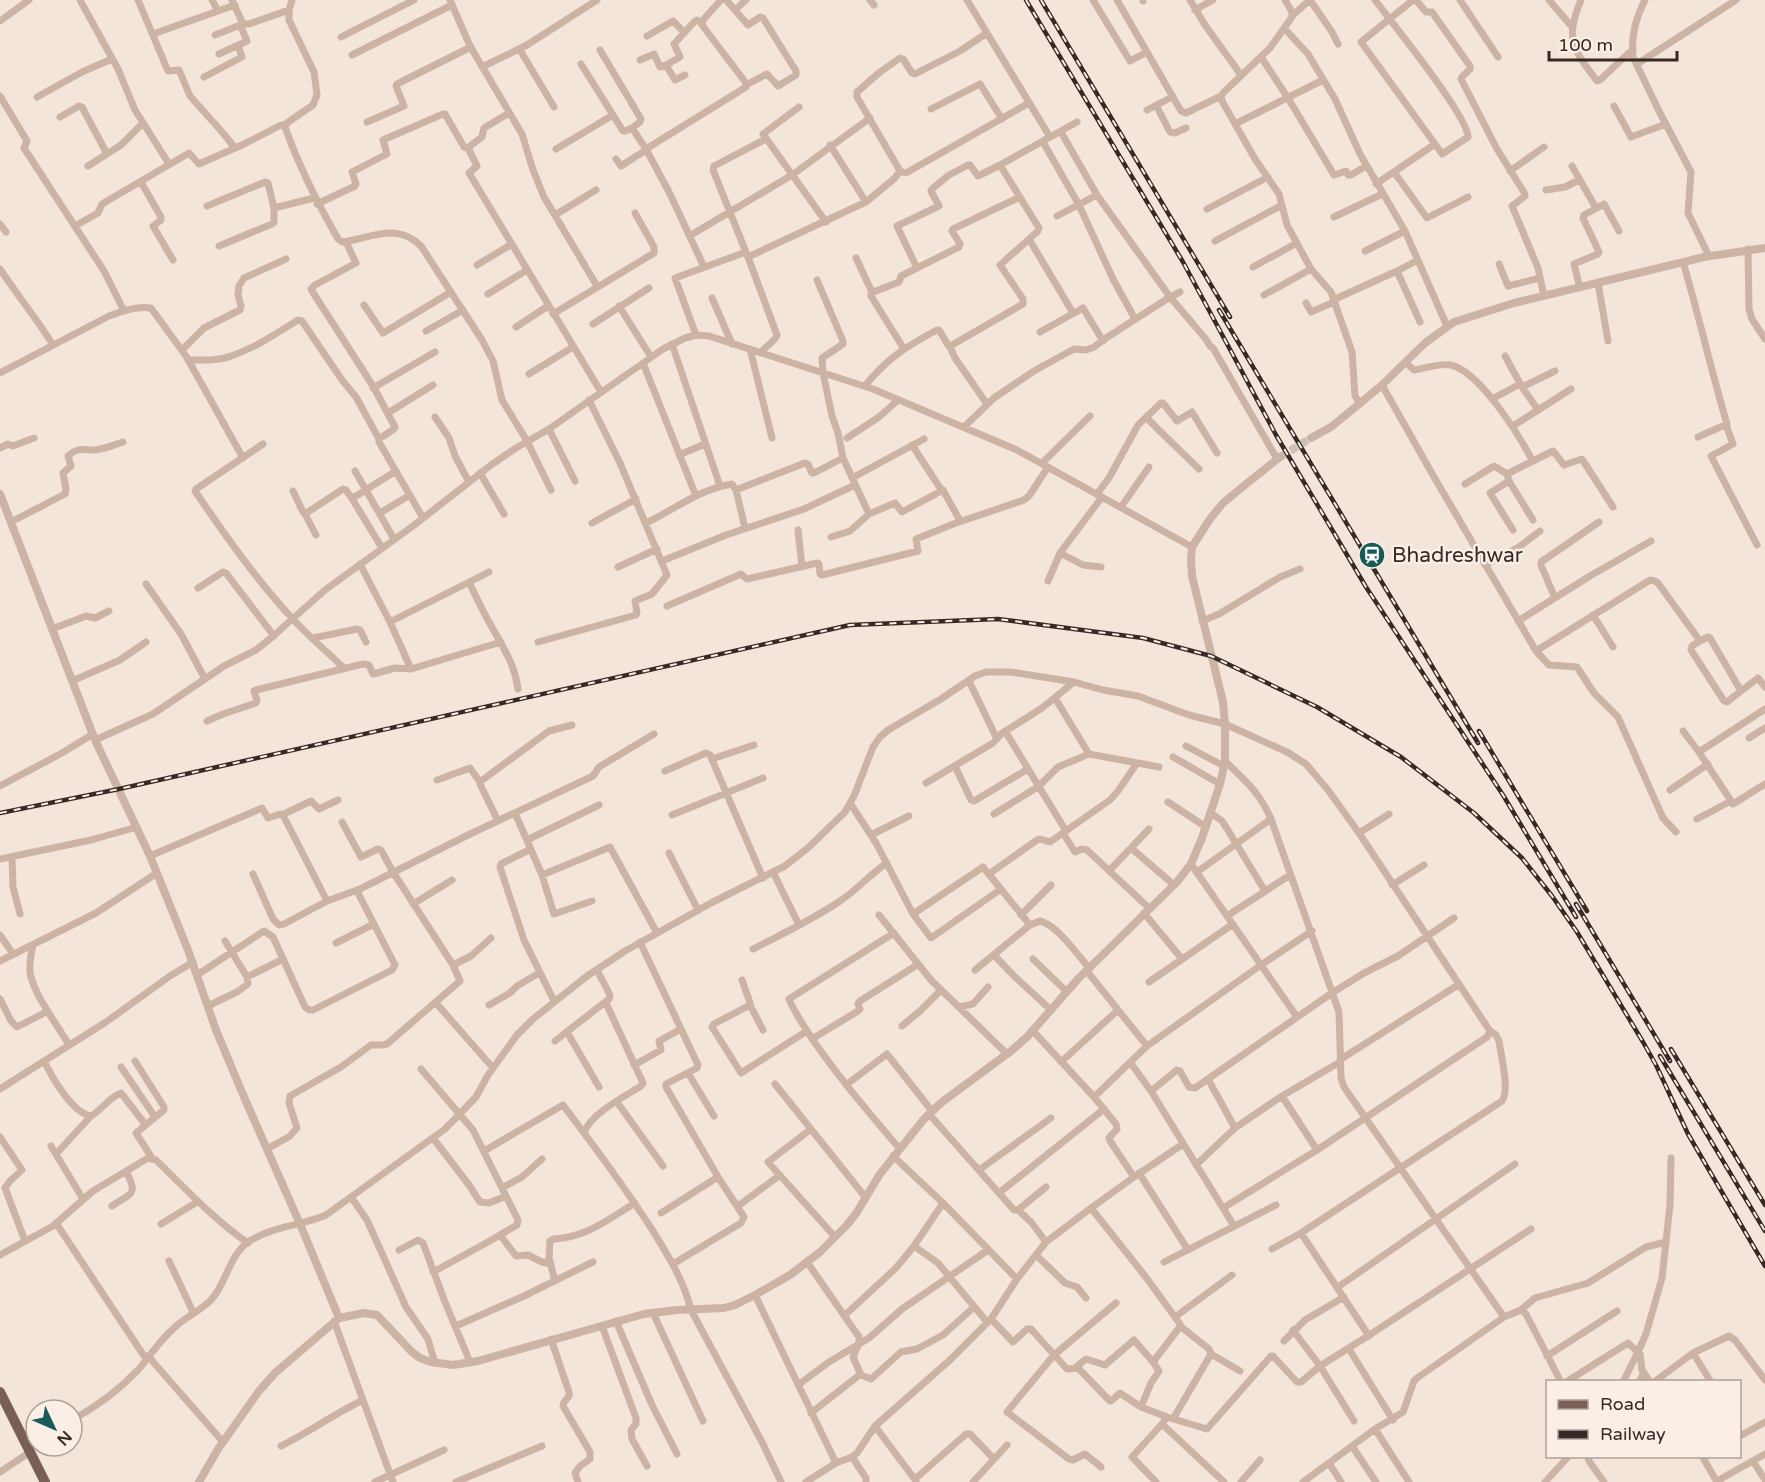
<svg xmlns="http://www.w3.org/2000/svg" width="1765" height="1482" font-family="'Varela Round',sans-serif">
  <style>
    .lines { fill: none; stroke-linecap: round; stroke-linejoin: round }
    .tertiary-tunnel { stroke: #cdc0b5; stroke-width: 8; stroke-dasharray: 8 4; stroke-linecap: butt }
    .minor { stroke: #ccb3a4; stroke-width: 7 }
    .tertiary { stroke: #ccb3a4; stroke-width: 8 }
    .primary { stroke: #7a5f56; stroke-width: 10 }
    .rail-casing { stroke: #372a26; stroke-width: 4.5 }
    .rail { stroke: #fbefe5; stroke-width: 2; stroke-dasharray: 7; stroke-linecap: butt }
    .labels { text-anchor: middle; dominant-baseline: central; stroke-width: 5; stroke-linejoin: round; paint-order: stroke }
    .poi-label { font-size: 21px; fill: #372a26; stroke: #fbefe5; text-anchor: start }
  </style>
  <rect width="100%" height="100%" fill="#f3e5d9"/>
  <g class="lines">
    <path class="tertiary-tunnel" d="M1280 457 1311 438"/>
    <path class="minor" d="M80 0 118 69 135 110 169 164
      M138 0 168 71 179 70 190 96 223 133 235 148
      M212 0 218 11
      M232 0 243 24
      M292 0 289 10V20L314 72 317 95 313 105 287 123 285 127C299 167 317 202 338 239L342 242C369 239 396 221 421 246L482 340 493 361 502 400 527 441 551 490
      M450 0 470 46 522 134 533 170 544 197 597 286
      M726 0 748 25 760 17 763 18 796 71V75L778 86 767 74 746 85
      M870 0 874 5
      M967 0 1050 137
      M1093 0 1130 61 1147 52
      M1117 0 1181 111 1186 113 1221 96
      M1190 0 1205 25 1241 75
      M1285 0 1292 12V17L1270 48 1224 92 1221 96 1222 101 1255 159 1279 194 1287 225 1311 269 1331 292 1352 352 1355 396 1360 404
      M1310 0 1332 32 1338 44
      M1375 0C1392 23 1468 116 1468 137L1442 154 1435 144
      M1416 0 1426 12H1432L1470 66V69L1462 77 1461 79 1497 149 1525 194V196L1512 206 1538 268 1544 296
      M1460 0 1498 57
      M1549 0 1572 27
      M1581 0C1565 39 1572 48 1597 81L1600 80 1633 49
      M1645 0C1636 17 1631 38 1633 57L1659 111 1691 172 1688 213 1709 256
      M1143 1V0
      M735 10 746 0
      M1195 10 1213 0
      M1293 15 1310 0
      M0 21 29 0
      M1284 28 1308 54 1335 99 1360 154 1405 231 1447 326
      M987 33 960 51 915 74 912 73 903 59 900 58 880 72 857 92V97L900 171 906 173 1029 103
      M153 34 235 5
      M215 35 243 24H249L289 10
      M647 36 673 21 684 32
      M341 37 414 0
      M520 50 554 107
      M600 50 641 119 640 122 632 128 646 149
      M219 54 247 41 240 25
      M352 55 452 5
      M1261 57 1288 98 1334 175 1346 171 1348 175H1351L1366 166
      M640 60 654 54 660 67 666 65
      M581 64 623 131H625L632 128
      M1637 64 1736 0
      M482 67 527 45 597 0
      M685 75 675 80 666 65 680 57 674 44 694 22 697 20 702 23
      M204 77 242 57 238 46
      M0 96 27 141 24 148 104 271 124 311
      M37 97 82 72 112 59
      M1156 105 1170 132 1175 133 1186 128
      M1614 106 1631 137 1666 124
      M799 107 763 134 826 222
      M931 109 980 84 1002 119
      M1147 110 1172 97
      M509 113 484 128 482 137 470 146 469 150 477 166 469 173 601 392
      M60 117 79 106 82 107 107 154
      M367 122 404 106 396 86 397 84 471 47
      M1235 124 1323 80
      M1061 132 1097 195 1170 297 1205 338 1210 346 1213 348 1277 459
      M1043 142 1079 205 1113 279 1135 319
      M556 149 613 115
      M616 159 621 166 646 150
      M88 166 121 145 143 123
      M1572 166 1596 208
      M1510 171 1544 147
      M1394 172 1427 218 1468 197
      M141 182 161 217V220L153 226 173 260
      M1376 184 1435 144 1361 42 1413 0
      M1546 190 1565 187 1579 180
      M866 202 895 178 900 171
      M317 204 355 186 356 184 352 172 387 154 383 140 443 114H445L464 147 469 149
      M207 206 265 182 268 183 274 208
      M1207 209 1268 177
      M555 215 596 190
      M1057 216 1097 195
      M1334 217 1382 194
      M0 224 6 232
      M75 226 98 213 102 204 189 153 199 164 242 145 281 125H285
      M691 235 792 175 870 118
      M1029 239 1073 313
      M1215 241 1282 205
      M346 242 356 263 315 285 311 289 312 291 373 386 395 427 394 429 379 439V442L423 518
      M219 246 272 224 274 222V208L314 198
      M1748 249 1749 309 1752 319 1765 339
      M1365 251 1405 231
      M748 257 866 202 830 145
      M856 258 872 292
      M1418 260 1397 271 1420 322
      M1683 262C1699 316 1711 370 1727 424L1698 437
      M1499 264 1508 286 1540 278
      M477 265 512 244
      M704 267 670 194 646 149 746 87V83L702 25 703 20 721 0
      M1253 267 1297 243
      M917 268 897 226 939 206 931 191 932 189 949 175 968 165H970L978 176 1000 165 1077 122
      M0 269C17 295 37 319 53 345
      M817 280 843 341V344L822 358 823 373 832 416 838 433 843 458 869 514 895 503 902 512 943 490 959 519 962 521 1024 500 1029 496 1048 467
      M1598 283 1608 341
      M1580 288 1574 264 1598 254 1599 252 1583 218 1584 215 1604 204 1619 231
      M488 294 527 270
      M1264 295 1311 269
      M712 298 732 344
      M1333 300 1397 271
      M1306 303 1311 312 1334 302
      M364 305 383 333 451 292
      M619 306 651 357
      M553 314 654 253V247L635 213
      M593 324 649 288
      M516 327 548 306
      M426 331 463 310
      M1040 332 1083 308 1103 341
      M696 335 675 278 746 252
      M672 344 720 486
      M949 345 955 358 987 404
      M750 349 772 438
      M904 349 871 296V293L899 282 901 276 959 247 960 244 952 231 953 229 1020 197
      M182 350 204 328 240 310 241 306 238 295 239 286 244 278 286 259
      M761 353C765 346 774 343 777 335L748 257 713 170 714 166 766 139
      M1505 356 1522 387 1538 410
      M189 360C203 360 218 361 231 356 255 348 277 333 298 320L302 321 342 380 356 397 379 439
      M1405 362 1414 370C1425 368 1441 363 1451 365 1480 372 1519 435 1532 460
      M643 363 696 496
      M0 373 109 316C123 311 136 306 151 308L186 356 243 458
      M529 374 573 347
      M1382 385 1434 477 1536 651 1549 665 1577 667 1594 693 1618 717 1663 818 1676 832
      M865 386C886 359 907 346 937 330H939L948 345H952L1023 304V299L1000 265 1038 231 1039 228 1000 165
      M1522 387 1555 371
      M373 388 435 352
      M1492 399 1520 384
      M388 413 433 385
      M435 417 449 438 455 456 469 482
      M1146 417C1163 435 1181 451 1199 469
      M1726 425 1733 444 1711 456 1757 545
      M1513 426 1571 389
      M964 427 994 398 1034 371 1074 349 1086 350 1094 347 1106 338 1170 297 1180 292
      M549 429 575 481
      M847 438 879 417 898 400
      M263 444 196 489 195 491C225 535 255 578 291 617 307 635 326 651 344 668
      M912 445 942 491
      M0 448 8 444 13 446 34 438
      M679 455 705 444
      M1042 463 1090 416
      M355 471 394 539
      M480 473 504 514
      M1507 474 1509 481 1490 493 1513 530
      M852 478 924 439
      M1509 481 1533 520
      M1465 484 1494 466 1507 474 1553 451 1564 465 1582 459 1613 507
      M736 490 745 528
      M293 491 303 512 305 514 343 489 346 490 351 497 353 498 396 471
      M1097 494 1109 478 1138 425 1161 403H1163L1177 421 1192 412 1217 453
      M351 497 382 548
      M1121 507 1149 467
      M380 513 410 495
      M305 514 316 535
      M11 522 65 494 66 489 63 473 71 466 68 456C81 444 87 453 100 449 108 448 116 444 123 442
      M592 523 636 499
      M646 523C675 509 700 489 732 484L736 490 805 463 808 464 812 473H814L843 458
      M798 530 802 567
      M831 537 850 531 869 514
      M1060 553 1083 565 1101 567
      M662 561 726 535 804 509 855 485
      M360 564 390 622 411 669
      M1485 565 1519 547 1540 531
      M618 567 657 549
      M1048 581 1060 553 1102 497
      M469 582C476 597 484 614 493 629 504 649 515 665 518 689
      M146 584 181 634 205 679
      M198 588 223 572 226 573 274 636
      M1555 598 1541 565V562L1599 522
      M667 606 741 574 747 579 817 563 819 564 820 574 822 575 918 551 916 539 961 521
      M1593 615 1613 647
      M1202 621 1219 614 1280 577 1300 569
      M1518 621 1590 576 1651 541
      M390 622 489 572
      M52 629 86 616 95 618 109 611
      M313 638 357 629 360 630 366 642
      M1700 641 1708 637 1710 638 1741 691 1758 678 1765 687
      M538 642 636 615 637 613 635 601 652 594 667 575 620 463 589 400
      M1536 651 1650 580 1655 581 1658 583 1700 641 1692 646 1691 650 1724 701 1727 702 1741 691
      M72 681 120 660 146 642
      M969 681 997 739
      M1055 698 1089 754 1159 767
      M1765 709 1699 752 1733 804 1765 784
      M207 721 223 714 256 703 257 700 254 691 256 690 363 664 369 665 373 674 395 668 411 669 501 642
      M1005 731 1066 831
      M1683 731 1699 752
      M1749 738 1765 728
      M95 740 153 714 224 666 256 650 271 638 325 590 413 526 491 465 516 448 549 429 663 349 685 338 696 335 709 336 873 389 1017 450 1192 547
      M1186 746 1224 766
      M1173 757 1220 784
      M712 759 754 745
      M1225 761C1245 781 1259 791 1271 819L1339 1012 1341 1078 1344 1087 1504 1317
      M955 766 971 800 974 801 1028 769
      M665 771 706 753 710 755 763 878
      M437 780 470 768 480 782
      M926 783 993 743 1001 734 1042 708 1074 682
      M0 786 62 753 93 734
      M1670 790 1708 764
      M1168 802 1206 827
      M850 803 876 843 913 914 931 938 1001 889
      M515 813 542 875 554 914 592 901
      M1211 813 1222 821 1226 827 1265 891
      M994 814 1039 786 1058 767 1089 754
      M282 815 311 801 319 809 338 800
      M672 815 763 778
      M1697 819 1731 801
      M498 821 480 784 481 781 549 731 572 725
      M1063 833 1075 852 1082 849 1087 850 1149 908
      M1359 833 1389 814
      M871 835 909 816
      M527 840 599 805
      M1131 848 1174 885
      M531 849 501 864 500 867 524 940 554 1001
      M669 853 698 910
      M150 856 262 808 268 818 280 814 283 815 327 901
      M12 857 13 887 20 914
      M0 859 91 840 137 827
      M1191 864 1297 1017
      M1109 871 1149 829
      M773 872 799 925
      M1197 872 1271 819
      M253 874 273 919 279 925 284 924 327 901 360 889 466 836 593 776 599 767 654 734
      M989 874 1037 840 1040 839 1050 842 1110 800 1118 791 1137 763
      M542 875 610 847 657 933
      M1392 885 1424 865
      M413 904 452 880
      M1144 913 1182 959
      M913 914 983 867 1030 925
      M879 915 931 980 1007 1054
      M1021 915 1051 885
      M1227 916 1290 875
      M894 933 789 999C795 1014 806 1029 815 1043 841 1080 870 1114 899 1148
      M0 935 13 954
      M640 942 698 1065 697 1068 666 1084V1087L718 1177 744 1217 741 1223 673 1264
      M336 943 374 924
      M33 945C31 954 29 964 30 973 35 997 57 1024 69 1045
      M753 949C782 934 812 920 840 901 857 890 870 874 887 863
      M994 955 1014 976 1051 1010
      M1033 959 1067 992
      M0 961 96 913 157 873
      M453 965 471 956 491 938
      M975 970 1030 925 1040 921C1056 924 1078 955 1089 968
      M1086 970 1147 1046
      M197 975 264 931 273 937 305 1007 309 1010H313L392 970 395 965 357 891
      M247 977 283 959
      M742 980 750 1003V1005L714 1024 712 1027 741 1073 807 1031
      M1149 982 1233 924
      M0 999 11 1021 17 1027 48 1011
      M436 1003 493 1068
      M606 1003 643 1083 641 1086C624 1097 590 1114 584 1133 608 1165 631 1197 653 1231 669 1257 684 1281 691 1310L762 1442 781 1482
      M489 1005 510 993 517 986 539 973
      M750 1005 763 1030
      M208 1006 237 992 248 984 247 977 225 941
      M959 1007 973 1004 988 987
      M902 1026 920 1011 941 990
      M1033 1031 1094 1097 1116 1124 1117 1129 1109 1138 1110 1141 1134 1177
      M567 1032 599 1087
      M812 1039 858 1011 860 1009 858 1004 860 1001 917 965
      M555 1041 609 999 610 995 597 970
      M1341 1059 1458 985
      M44 1061C52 1077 72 1113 91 1116 102 1110 109 1097 121 1093L145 1124
      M135 1061 164 1107V1110L136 1133 152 1158
      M1061 1062 1118 1010
      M1130 1062 1151 1091 1234 1226
      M634 1065 661 1050 659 1041 681 1029
      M121 1067 155 1117
      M421 1069 473 1130 518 1220 517 1225 488 1242 433 1272
      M688 1073 714 1116
      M1208 1079 1235 1128
      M775 1084 866 1198
      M846 1085 887 1054 932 1111
      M0 1089 106 1022 170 976 193 962
      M1151 1091 1177 1070 1180 1071 1189 1087 1195 1088 1332 993 1364 973 1398 956 1454 918
      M1282 1096 1317 1150
      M1094 1097 1147 1046 1261 965 1312 931
      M617 1102 663 1166
      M929 1114 1014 1210H1018L1046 1187
      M811 1129 768 1162 835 1237
      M0 1137 22 1170 10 1181 5 1188 25 1241
      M433 1138 469 1185 480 1202 489 1203 506 1196
      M51 1146 83 1199
      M267 1149 290 1136 297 1128 289 1103 290 1096 341 1067 371 1045H382L387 1044 460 981 453 965 393 872 381 850 378 849 361 857 342 822
      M484 1151 563 1105 584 1133
      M56 1154 91 1116
      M893 1156 943 1203 1017 1279
      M1196 1165 1235 1128 1282 1096 1340 1062
      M979 1170 1051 1118
      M1139 1173 1188 1250
      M502 1188 522 1177 542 1159
      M999 1193 1104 1109
      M351 1197 367 1220 406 1307 428 1339 435 1363
      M112 1206C133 1192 138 1195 126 1171
      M738 1206 780 1175
      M1091 1208 1134 1177 1183 1144
      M1018 1210 1031 1222 1046 1242
      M661 1213 718 1177
      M56 1223 146 1359
      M161 1224 197 1202
      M1301 1233 1369 1336
      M500 1235 516 1256 528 1255 542 1262 551 1264
      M914 1246 938 1263 987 1322
      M1272 1249 1301 1233 1502 1101C1510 1090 1501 1056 1499 1041L1496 1035 1490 1031
      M399 1250 418 1240 423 1243 445 1302 470 1362
      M0 1255 53 1226 93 1191 148 1158 156 1160C186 1189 213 1219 248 1243
      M1036 1255 1065 1283 1077 1287 1086 1298
      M169 1261 193 1312
      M807 1262 859 1337V1343L853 1357 861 1375
      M1164 1262 1276 1205
      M555 1281 549 1258 550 1241 554 1239C587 1237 607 1220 635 1203
      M1338 1287 1515 1164
      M755 1295 836 1463
      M1521 1310 1535 1298 1588 1283 1646 1247 1666 1242
      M653 1313 703 1421
      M844 1316 896 1268 914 1246 943 1203
      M1175 1317 1232 1275
      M991 1319 1013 1342 1027 1329H1031L1067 1369 1078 1368 1109 1400 1111 1401 1120 1393 1141 1407
      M334 1321 393 1482
      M616 1321 652 1405 677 1454
      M456 1326 524 1296 593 1262
      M602 1326 636 1418V1424L631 1430 632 1439 647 1466
      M1180 1326 1209 1349 1211 1354 1240 1371
      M1293 1330 1320 1366 1354 1421
      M551 1339 569 1392V1396L564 1402 563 1406 590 1452V1459L580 1466 575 1473 578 1482
      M1284 1341 1305 1320 1344 1297
      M1349 1349 1393 1420
      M1693 1353 1711 1382
      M148 1356 223 1442
      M1547 1356 1617 1311
      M1076 1367 1086 1359 1105 1365 1134 1340 1153 1362
      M1566 1382 1628 1343 1640 1354 1642 1370 1650 1382
      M1623 1382 1638 1352 1646 1334 1662 1278 1670 1205 1671 1158
      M1639 1382 1644 1373
      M1654 1382 1693 1353 1729 1336 1735 1340 1765 1380
      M798 1385 829 1362 869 1338 902 1309 988 1250
      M811 1413 858 1376 861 1375 871 1379 901 1352 917 1349 943 1335 974 1307
      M1167 1417 1207 1429 1271 1356H1273L1297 1382H1301L1320 1366 1371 1334 1531 1229
      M1173 1419 1211 1354
      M72 1420C96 1407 119 1390 138 1370 150 1356 160 1340 174 1328 184 1318 203 1309 211 1300 226 1284 229 1256 248 1242 272 1226 301 1226 326 1215L445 1129 476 1097 488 1075 517 1035 533 1019 587 976 625 951 711 903 785 866 809 847 845 812 854 796 873 747 880 737 888 730 941 699 975 676 986 672H1011L1074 682 1103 690 1138 696 1189 715 1225 724 1287 752 1306 764 1328 790 1359 833 1490 1031 1487 1037 1317 1150 1223 1208
      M875 1426 916 1481
      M1375 1429 1409 1482
      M1740 1436 1765 1422
      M281 1446C309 1432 334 1414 363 1400
      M1352 1446 1376 1482
      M1588 1456 1589 1461 1604 1482
      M1702 1456 1717 1482
      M852 1457 866 1478V1482
      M1753 1461 1765 1480
      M1329 1463 1341 1482
      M1101 1467 1085 1454 1073 1460 1069 1459 1007 1412 1054 1355 1116 1303
      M0 1472 30 1452
      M915 1479 966 1434H970L994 1459
      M1717 1481 1765 1454
      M375 1482 444 1450
      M456 1482 542 1446
      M806 1482 836 1463 852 1457 857 1453 875 1426 950 1360 991 1319 1017 1279 1046 1242 1091 1208 1145 1276 1180 1324 1179 1328 1153 1362 1159 1371 1151 1383 1141 1407 1167 1417 1162 1424 1224 1482
      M973 1482 1007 1445
      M1156 1482 1132 1457 1162 1424
      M1241 1482 1260 1460
      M1303 1482 1375 1429 1403 1412 1414 1381 1417 1378 1504 1317 1521 1310 1526 1314 1561 1382
      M1545 1482 1569 1456"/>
    <path class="tertiary" d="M1311 438 1331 427 1347 414 1382 385 1425 343 1454 322 1514 303 1704 257 1765 248
      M0 494 95 740 150 856 188 950 216 1030 244 1097 300 1224 339 1318
      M199 1482 218 1449 259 1391 275 1373 339 1318 364 1313 377 1315 412 1352 420 1358 431 1362 453 1365 478 1361 644 1314 677 1310 724 1308 735 1305 755 1295 790 1275 820 1252 847 1225 857 1212 880 1174 924 1119 942 1102 1011 1051 1027 1037 1078 979 1177 882 1191 864 1202 838 1220 784 1225 761V724L1223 702 1192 576 1191 560 1192 547 1210 519 1223 503 1240 489 1280 457"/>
    <path class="primary" d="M0 1392 45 1482"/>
    <defs>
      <path id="rail" d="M1026 0 1183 262 1276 435 1366 587 1503 795 1576 917
        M1041 0 1230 317
        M1219 310 1478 743
        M1479 731 1587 911
        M0 813 119 789 850 625 998 619 1143 638 1211 656 1317 707 1401 757 1474 813 1522 858 1552 896 1577 932 1643 1042 1656 1065 1688 1134 1765 1266
        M1576 904 1670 1061
        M1671 1049 1765 1205
        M1660 1056 1765 1231"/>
    </defs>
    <use href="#rail" class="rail-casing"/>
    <use href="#rail" class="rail"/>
  </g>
  <defs>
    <symbol id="station-disc" viewBox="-11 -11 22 22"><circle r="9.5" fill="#195b5b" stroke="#fbefe5"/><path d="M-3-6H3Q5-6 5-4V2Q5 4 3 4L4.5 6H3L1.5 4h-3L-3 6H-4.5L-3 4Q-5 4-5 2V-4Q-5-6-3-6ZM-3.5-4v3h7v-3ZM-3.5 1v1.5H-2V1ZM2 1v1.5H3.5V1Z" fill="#fff"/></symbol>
  </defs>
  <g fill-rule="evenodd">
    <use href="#station-disc" x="1357" y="540" width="30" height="30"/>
  </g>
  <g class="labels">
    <g class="poi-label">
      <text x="1392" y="555">Bhadreshwar</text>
    </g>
  </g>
  <rect x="1546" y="1380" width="195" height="78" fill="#fbefe5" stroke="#ada099" stroke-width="1.5"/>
  <rect x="1558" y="1400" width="30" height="9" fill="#7a5f56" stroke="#ada099" stroke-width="1.5"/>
  <text x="1600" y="1410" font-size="18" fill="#372a26">Road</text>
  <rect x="1558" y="1430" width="30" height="9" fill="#372a26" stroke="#ada099" stroke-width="1.5"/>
  <text x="1600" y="1440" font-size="18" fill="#372a26">Railway</text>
  <g transform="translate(54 1428) rotate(134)"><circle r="28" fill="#fbefe5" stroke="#ada099" stroke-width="1.5"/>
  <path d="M0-4.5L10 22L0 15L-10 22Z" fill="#195b5b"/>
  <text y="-9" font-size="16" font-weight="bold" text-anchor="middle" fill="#372a26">N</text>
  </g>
  <path d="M1549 51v9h128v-9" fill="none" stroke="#372a26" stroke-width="3"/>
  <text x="1558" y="51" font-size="18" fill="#372a26" stroke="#fbefe5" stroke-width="4.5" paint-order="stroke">100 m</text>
</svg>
